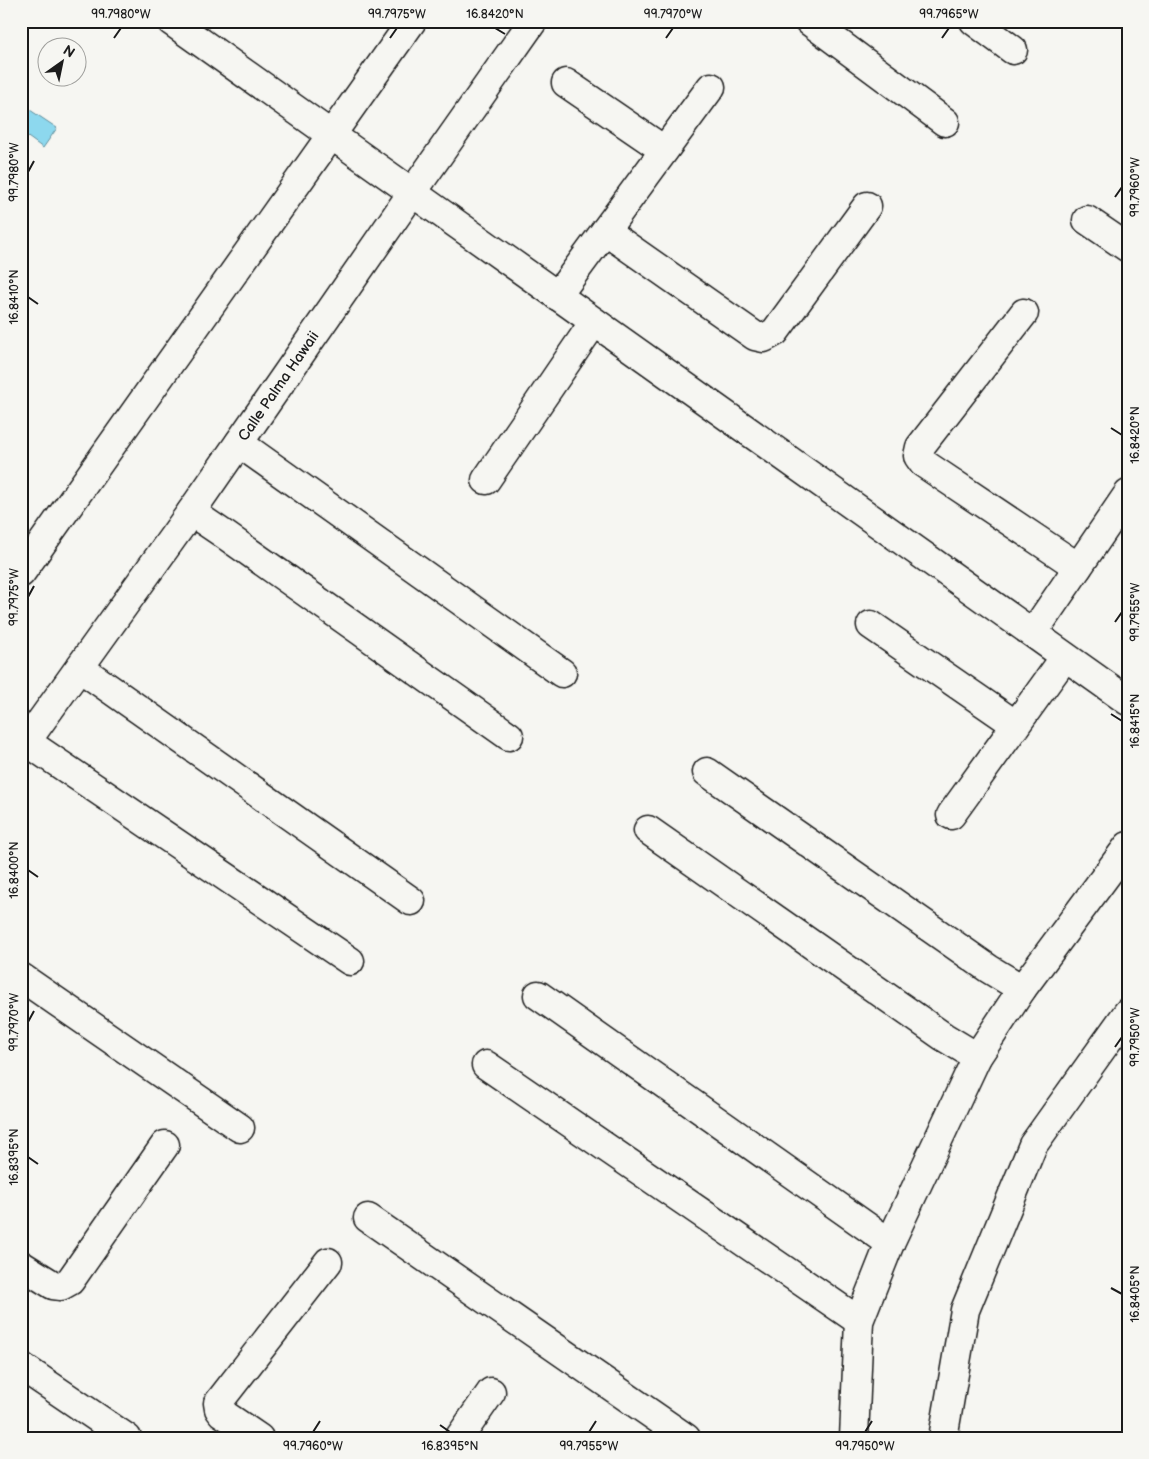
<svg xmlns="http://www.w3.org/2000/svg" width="1149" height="1459" font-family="'Balsamiq Sans',sans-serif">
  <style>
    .water { fill: #8dd8ee; stroke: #608d9a }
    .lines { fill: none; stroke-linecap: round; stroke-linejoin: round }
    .minor-casing { stroke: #1c1c1c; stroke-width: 31 }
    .minor { stroke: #f6f6f2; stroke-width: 28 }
    .ticks { fill: none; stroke: #1c1c1c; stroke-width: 2 }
    .labels { text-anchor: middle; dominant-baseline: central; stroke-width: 4.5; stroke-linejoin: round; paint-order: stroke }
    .street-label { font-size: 15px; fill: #1c1c1c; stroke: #f6f6f2 }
    .neatline { fill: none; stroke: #1c1c1c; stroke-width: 2 }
    .ticks-label { font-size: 12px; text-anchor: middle; fill: #1c1c1c }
  </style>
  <rect width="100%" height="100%" fill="#f6f6f2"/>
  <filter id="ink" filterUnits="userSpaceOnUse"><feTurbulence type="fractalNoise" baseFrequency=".02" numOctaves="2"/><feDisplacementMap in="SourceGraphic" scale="10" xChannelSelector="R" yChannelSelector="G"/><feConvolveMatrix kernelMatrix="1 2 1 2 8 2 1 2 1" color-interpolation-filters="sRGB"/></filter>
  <g filter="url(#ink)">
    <path class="water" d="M21 104 57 128 43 148 21 132Z"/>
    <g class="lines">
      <defs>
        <g id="minor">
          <path d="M171 21 1128 701"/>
          <path d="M809 21 945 122"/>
          <path d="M974 21 1013 50"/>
          <path d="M566 83 664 150"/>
          <path d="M1087 220 1128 248"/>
          <path d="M605 231 755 336 764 338 775 332 867 206"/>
          <path d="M557 296 711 87"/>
          <path d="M1024 313 920 447 918 456 923 463 1078 567"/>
          <path d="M239 443 562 673"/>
          <path d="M486 480 594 322"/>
          <path d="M191 512 225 535 509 736"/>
          <path d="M21 573 412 21"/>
          <path d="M871 625 1016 725"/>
          <path d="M1033 633 1128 494"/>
          <path d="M80 668 411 901"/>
          <path d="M27 742 350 961"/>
          <path id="s1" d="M21 749 191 512 412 193 533 21"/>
          <path d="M707 772 989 969 1022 989"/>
          <path d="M951 815 1065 657"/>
          <path d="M648 830 944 1037 977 1057"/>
          <path d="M21 977 240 1128"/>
          <path d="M538 995 890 1243"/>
          <path d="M486 1065 859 1321"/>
          <path d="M368 1218 686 1438"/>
          <path d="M21 1265 53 1285 61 1286 70 1281 165 1145"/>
          <path d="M21 1366 127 1438"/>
          <path d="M259 1438 222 1413 219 1409 218 1403 328 1262"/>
          <path d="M459 1438 491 1392"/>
          <path d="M854 1438 859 1321 890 1243 977 1057 1022 989 1128 846"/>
          <path d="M943 1438 965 1310 1033 1145 1128 1012"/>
        </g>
      </defs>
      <use href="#minor" class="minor-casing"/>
      <use href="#minor" class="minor"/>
    </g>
  </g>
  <path class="ticks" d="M495 28 505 34M114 38 121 28M390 38 397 28M666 38 673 28M942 38 949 28M28 172 34 161M1115 197 1122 187M28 297 38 304M1111 428 1122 435M28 597 34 586M1115 622 1122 612M1111 714 1122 721M28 870 38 877M28 1022 34 1011M1115 1047 1122 1037M28 1157 38 1164M1111 1288 1122 1294M440 1425 450 1432M313 1432 320 1421M589 1432 596 1421M865 1432 872 1421"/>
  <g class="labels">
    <g class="street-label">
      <text stroke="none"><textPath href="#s1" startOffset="445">Calle Palma Hawaii</textPath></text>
    </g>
  </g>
  <rect width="1149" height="1459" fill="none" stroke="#f6f6f2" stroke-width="55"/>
  <g transform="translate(62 62) rotate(33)"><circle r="24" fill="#f6f6f2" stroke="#9f9f9c"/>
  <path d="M0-4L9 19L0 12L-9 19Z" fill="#1c1c1c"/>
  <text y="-8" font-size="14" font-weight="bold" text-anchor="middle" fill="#1c1c1c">N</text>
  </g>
  <rect x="28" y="28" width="1094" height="1404" class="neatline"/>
  <g class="ticks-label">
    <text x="121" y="18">99.7980°W</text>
    <text x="397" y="18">99.7975°W</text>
    <text x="495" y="18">16.8420°N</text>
    <text x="673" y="18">99.7970°W</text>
    <text x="949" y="18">99.7965°W</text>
    <text transform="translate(14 172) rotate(-90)" y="4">99.7980°W</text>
    <text transform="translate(1135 187) rotate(-90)" y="4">99.7960°W</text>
    <text transform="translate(14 297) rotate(-90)" y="4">16.8410°N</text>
    <text transform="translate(1135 435) rotate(-90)" y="4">16.8420°N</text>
    <text transform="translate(14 597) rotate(-90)" y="4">99.7975°W</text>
    <text transform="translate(1135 612) rotate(-90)" y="4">99.7955°W</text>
    <text transform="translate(1135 721) rotate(-90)" y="4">16.8415°N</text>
    <text transform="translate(14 870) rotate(-90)" y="4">16.8400°N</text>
    <text transform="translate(14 1022) rotate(-90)" y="4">99.7970°W</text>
    <text transform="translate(1135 1037) rotate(-90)" y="4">99.7950°W</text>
    <text transform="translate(14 1157) rotate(-90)" y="4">16.8395°N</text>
    <text transform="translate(1135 1294) rotate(-90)" y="4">16.8405°N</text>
    <text x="313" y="1450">99.7960°W</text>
    <text x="450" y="1450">16.8395°N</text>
    <text x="589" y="1450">99.7955°W</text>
    <text x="865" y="1450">99.7950°W</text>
  </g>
</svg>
